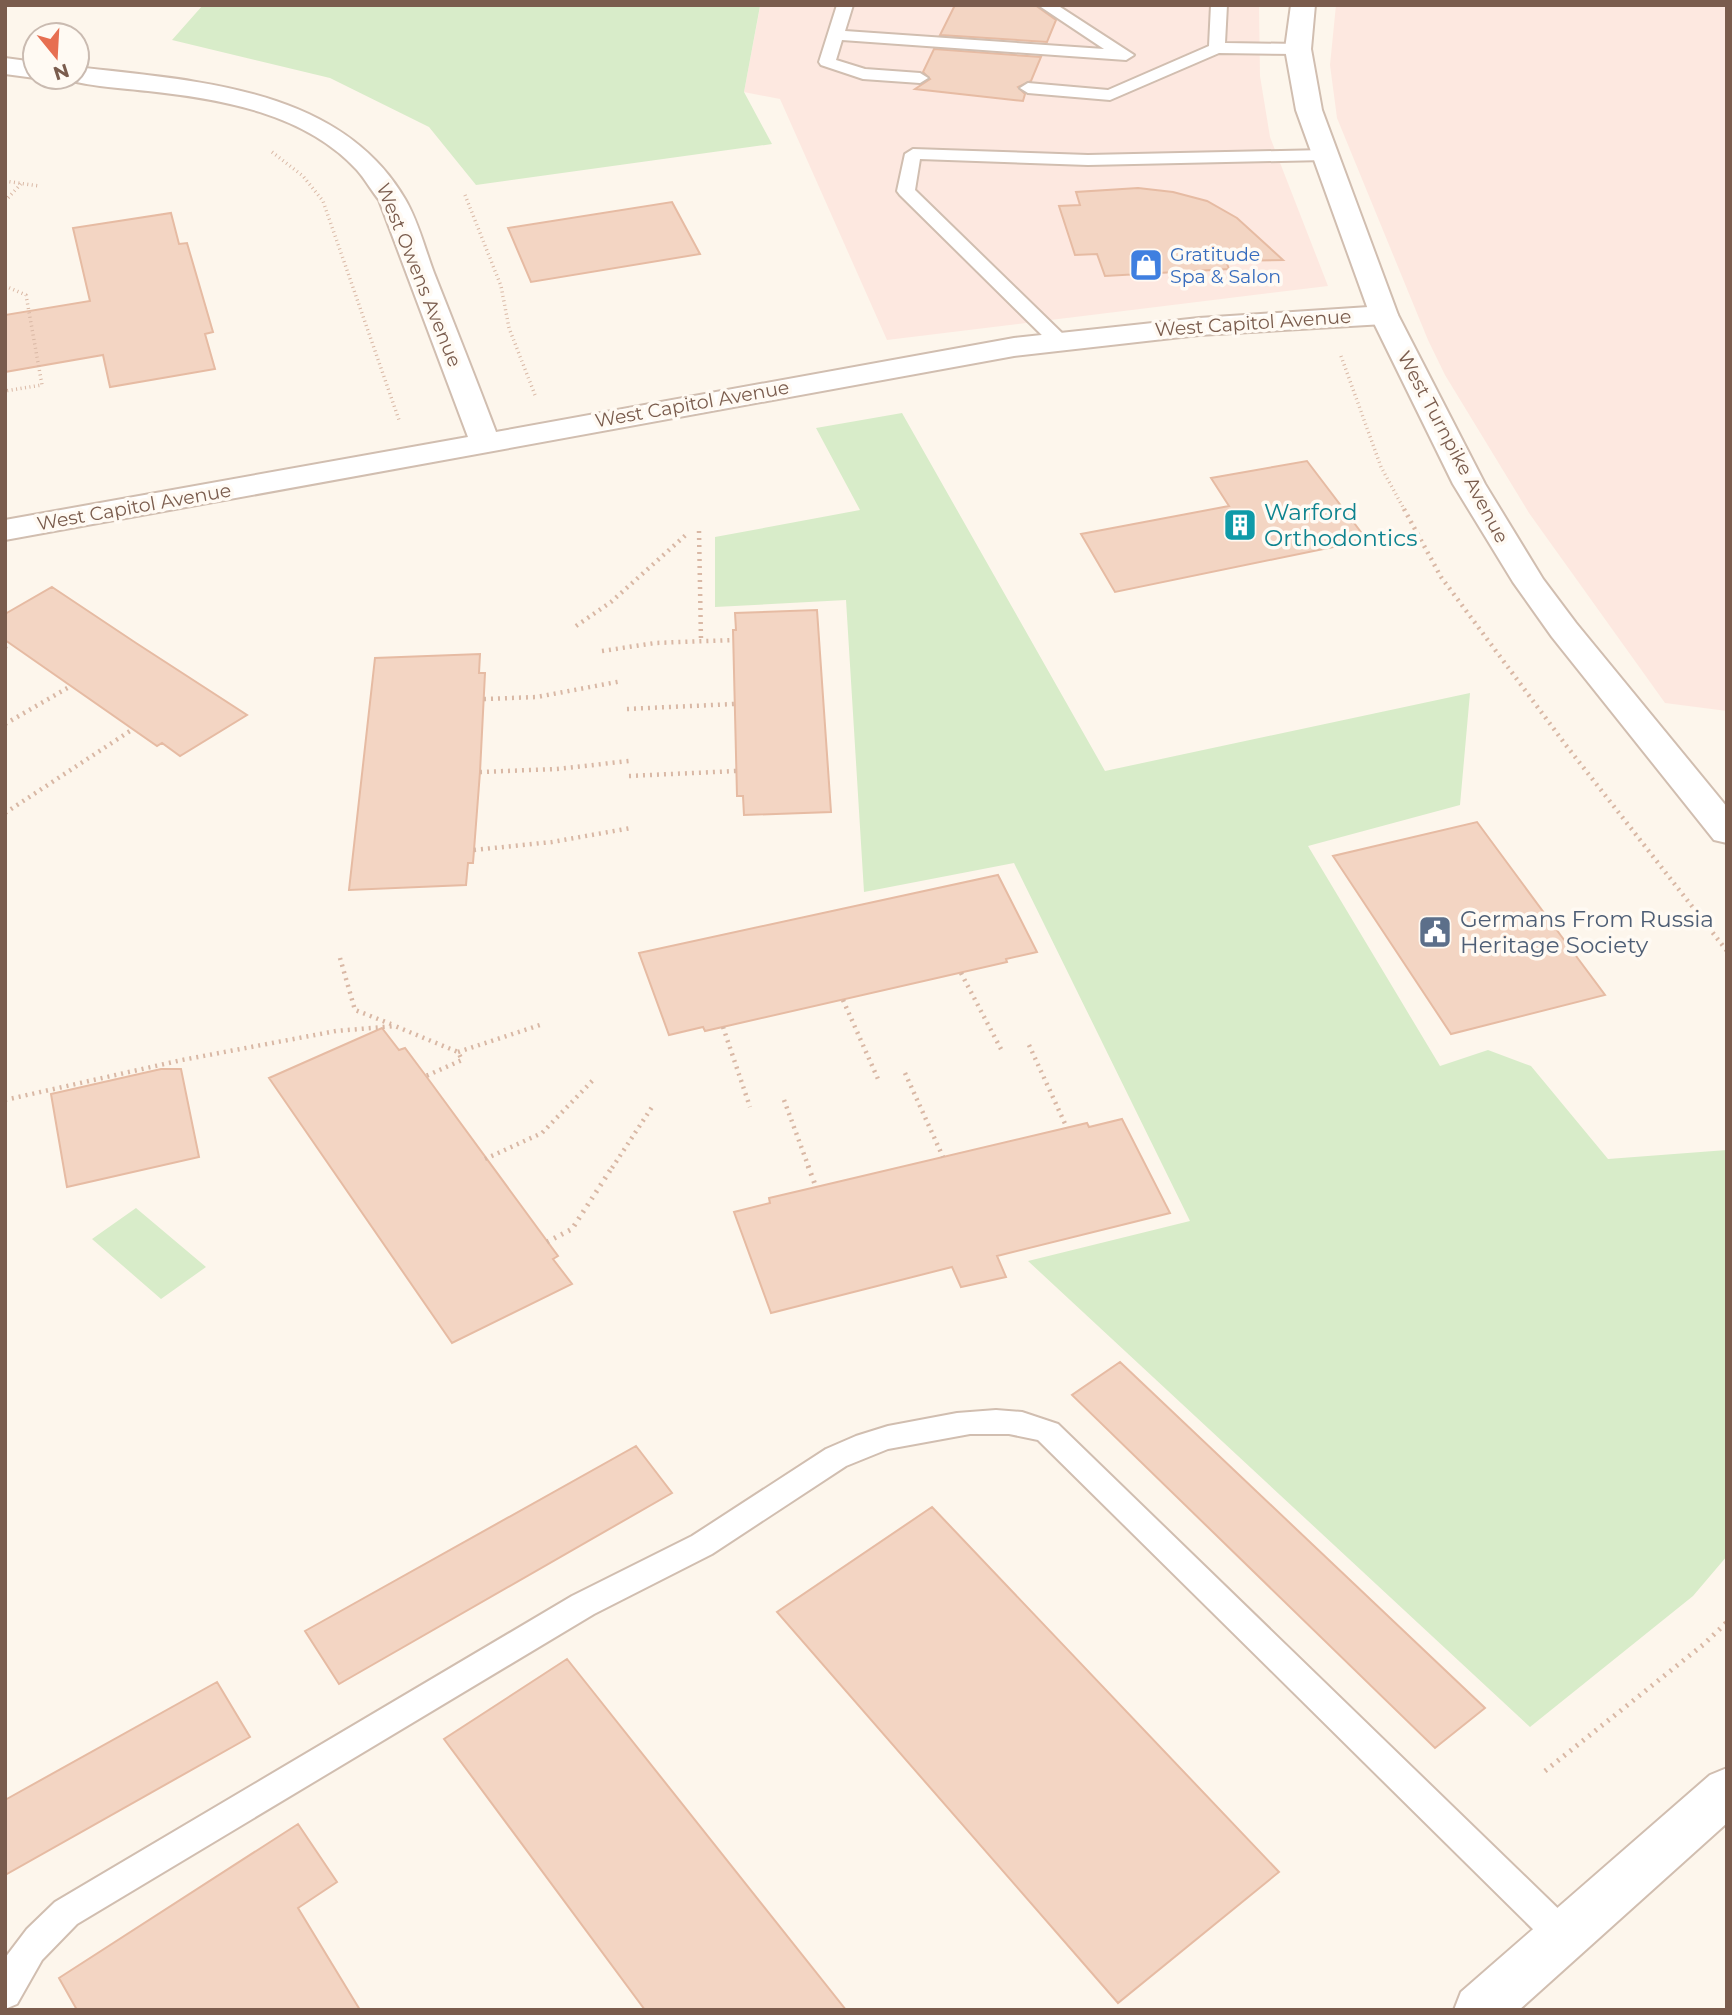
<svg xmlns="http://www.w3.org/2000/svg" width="1732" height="2015" font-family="Montserrat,sans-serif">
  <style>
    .commercial { fill: #fde8e0 }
    .green { fill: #d8ecc9 }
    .building { fill: #f3d5c3; stroke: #e6bba3; stroke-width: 2 }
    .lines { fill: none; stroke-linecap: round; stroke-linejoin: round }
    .service-casing { stroke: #d1beb0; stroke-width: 4 }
    .minor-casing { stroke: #d1beb0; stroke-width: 4 }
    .tertiary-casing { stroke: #d1beb0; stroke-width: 4 }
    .path-far2 { stroke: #d9b8a5; stroke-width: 3.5; stroke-dasharray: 1 3.5; stroke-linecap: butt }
    .path-far1 { stroke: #d9b8a5; stroke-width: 4.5; stroke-dasharray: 2 5; stroke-linecap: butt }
    .path { stroke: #d9b8a5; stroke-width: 5; stroke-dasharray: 2 6; stroke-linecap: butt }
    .service { fill: #fff; fill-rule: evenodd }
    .minor { fill: #fff; fill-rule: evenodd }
    .tertiary { fill: #fff; fill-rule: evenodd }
    .labels { text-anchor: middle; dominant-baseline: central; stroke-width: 7; stroke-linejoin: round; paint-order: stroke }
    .far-shop-label { font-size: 19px; fill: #366cbe; stroke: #fffaf3; text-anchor: start }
    .far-street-label { font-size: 19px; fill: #7a5c4d; stroke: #fffaf3 }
    .culture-label { font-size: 23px; fill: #0d838f; stroke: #fffaf3; text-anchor: start }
    .service-label { font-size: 23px; fill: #4e5e75; stroke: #fffaf3; text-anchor: start }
  </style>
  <rect width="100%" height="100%" fill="#fdf6ec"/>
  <path class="commercial" d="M743 5H1259L1260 76 1270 137 1328 286 887 340 780 99 744 92 760 7Z
    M1336 5H1727V711L1665 703 1529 513 1445 375 1428 340 1337 118 1330 65Z"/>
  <path class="green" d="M203 5 760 6 744 92 772 144 476 185 429 127 330 78 172 40Z
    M902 413 1105 771 1470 693 1460 805 1308 846 1440 1066 1488 1050 1531 1066 1608 1159 1727 1150V1556L1693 1596 1530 1727 1028 1261 1190 1221 1014 863 864 892 846 600 715 607V537L860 510 816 428Z
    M136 1208 206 1267 161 1299 92 1239Z"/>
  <path class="building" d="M955 5H1035L1056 20 1047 42 940 35Z
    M934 49 1041 57 1031 81 1018 87 1025 94 1023 101 915 89 930 79 923 72Z
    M1138 188 1173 192 1207 201 1237 218 1283 260 1226 261 1229 269 1105 276 1097 254 1075 255 1059 206 1080 205 1076 192Z
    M672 202 700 254 531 282 508 228Z
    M171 213 179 244 187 243 213 332 205 334 215 369 110 387 103 355 5 372V315L90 301 73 228Z
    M1307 461 1367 540 1115 592 1081 534 1229 506 1211 478Z
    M52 587 136 643 247 715 180 756 162 743 157 746 5 640V614Z
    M817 610 831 812 744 815 743 796H737L733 630H736L735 613Z
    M480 654 479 673H485L480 772 473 863H468L466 885 349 890 375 658Z
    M1477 822 1553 925 1605 995 1451 1034 1333 856Z
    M998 875 1037 952 1006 959 1007 962 705 1031 703 1027 669 1035 639 953Z
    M382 1028 399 1050 405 1048 426 1076 558 1256 553 1259 572 1284 452 1343 269 1078Z
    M161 1069H181L199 1157 67 1187 51 1094Z
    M1122 1119 1170 1213 997 1256 1006 1277 961 1287 952 1267 771 1313 734 1212 770 1203 769 1198 816 1187 1087 1123 1089 1127Z
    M1120 1362 1485 1708 1435 1748 1072 1395Z
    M636 1446 672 1493 339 1684 305 1631Z
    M932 1507 1279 1872 1118 2003 777 1612Z
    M567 1659 846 2010H645L444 1739Z
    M217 1682 250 1737 5 1875V1800Z
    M298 1824 337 1882 298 1908 360 2010H77L59 1978Z"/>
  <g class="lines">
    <defs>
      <path id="service" d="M837 5H853L845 31 1104 49 1038 5H1057L1134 55 1126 60 842 40 836 60 865 69 920 73 928 78 920 83 863 79 821 65 819 62Z
        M1211 5H1227L1225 43 1298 44 1306 49 1298 54 1219 53 1110 100 1028 93 1020 88 1028 83 1108 90 1209 46Z
        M913 149 1088 155 1325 150 1333 155 1325 160 1088 165 920 159 915 190 1065 336 1067 340 1058 346 1051 344 900 195 897 191 905 154Z
        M996 1410 1022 1412 1058 1424 1575 1925 1579 1936 1575 1947 1563 1952 1551 1947 1038 1440 1009 1434H970L888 1449 846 1466 712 1554 594 1614 77 1924 42 1960 17 2004 5 2009V1958L27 1929 55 1902 572 1596 692 1536 826 1449 856 1436 888 1426 957 1413Z"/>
      <path id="minor" d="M5 58 35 62V77H38L35 78 5 74Z
        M77 67C193 81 339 86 405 199 418 221 425 249 434 273 455 326 476 379 496 432L1014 338 1199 318 1384 306 1394 309 1398 315 1394 321 1384 324 1199 335 1014 356 5 540V520L468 437 379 200C371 190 365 179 357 170 305 113 221 99 148 91 122 88 94 87 68 80L66 77H77Z"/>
      <path id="tertiary" d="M1291 5H1315L1311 49 1322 110 1398 315 1485 484 1543 579 1576 623 1727 807V843L1714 840 1552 637 1513 582 1453 484 1370 315 1296 110 1285 49Z
        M1727 1768V1823L1519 2010H1454L1461 1992 1710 1775Z"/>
    </defs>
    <use href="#service" class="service-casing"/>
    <use href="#minor" class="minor-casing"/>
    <use href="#tertiary" class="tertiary-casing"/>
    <path class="path-far2" d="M272 152 303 176 323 201 399 420
      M5 181 39 186
      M465 195 501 286 509 328 535 395
      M5 201 21 184
      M5 286 26 295 42 385 5 391
      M1341 356 1381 467 1405 511"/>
    <path class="path-far1" d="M1404 509 1441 577 1565 744 1727 951
      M699 531 701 641
      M576 626 611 602 688 533
      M5 647 11 644
      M602 651 655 643 733 640
      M484 699 537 697 622 681
      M627 709 734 704
      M5 724 71 686
      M480 772 557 769 629 761
      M629 776 736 771
      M5 813 133 729
      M474 850 552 842 631 828
      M340 958 355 1010 391 1024
      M961 973 1002 1051
      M843 1000 878 1079
      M723 1027 750 1107
      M1029 1045 1067 1128
      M458 1052 540 1025
      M905 1073 943 1157
      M5 1100 182 1060 336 1031 395 1026 458 1052 462 1060 426 1076
      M784 1100 809 1168
      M485 1159 542 1133 595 1078
      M612 1168 654 1104"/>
    <path class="path" d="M808 1166 816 1187
      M547 1242 572 1229 613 1166
      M1545 1771 1704 1644 1727 1622"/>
    <use href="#service" class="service"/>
    <use href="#minor" class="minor"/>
    <use href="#tertiary" class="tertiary"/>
  </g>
  <defs>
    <symbol id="shop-square" viewBox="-11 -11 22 22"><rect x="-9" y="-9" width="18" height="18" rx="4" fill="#3f7fe0" stroke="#fffaf3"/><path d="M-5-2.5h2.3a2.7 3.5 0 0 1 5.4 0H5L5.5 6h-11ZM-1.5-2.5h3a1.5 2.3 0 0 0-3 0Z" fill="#fff"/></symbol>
    <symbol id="building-square" viewBox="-11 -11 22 22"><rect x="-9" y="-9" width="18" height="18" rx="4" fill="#0f9aa8" stroke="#fffaf3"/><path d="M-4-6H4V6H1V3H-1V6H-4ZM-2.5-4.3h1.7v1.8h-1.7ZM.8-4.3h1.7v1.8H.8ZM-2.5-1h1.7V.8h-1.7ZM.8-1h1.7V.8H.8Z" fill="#fff"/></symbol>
    <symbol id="civic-square" viewBox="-11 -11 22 22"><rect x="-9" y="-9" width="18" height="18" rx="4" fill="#5c6f8a" stroke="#fffaf3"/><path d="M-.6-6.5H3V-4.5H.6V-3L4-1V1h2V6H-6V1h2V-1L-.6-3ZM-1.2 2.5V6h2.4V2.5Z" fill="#fff"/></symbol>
  </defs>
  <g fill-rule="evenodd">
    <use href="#shop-square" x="1127" y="246" width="38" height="38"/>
    <use href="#building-square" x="1221" y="506" width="38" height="38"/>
    <use href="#civic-square" x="1416" y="913" width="38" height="38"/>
  </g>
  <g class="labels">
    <g class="far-shop-label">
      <text x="1170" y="254">Gratitude<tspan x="1170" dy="22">Spa &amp; Salon</tspan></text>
    </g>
    <g class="far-street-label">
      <text transform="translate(419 275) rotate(68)">West Owens Avenue</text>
      <text transform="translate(1253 323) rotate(-4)">West Capitol Avenue</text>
      <text transform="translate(692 404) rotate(-10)">West Capitol Avenue</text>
      <text transform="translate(1453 447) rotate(62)">West Turnpike Avenue</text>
      <text transform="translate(134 507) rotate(-10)">West Capitol Avenue</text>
    </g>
    <g class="culture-label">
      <text x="1264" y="512">Warford<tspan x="1264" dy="26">Orthodontics</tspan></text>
    </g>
    <g class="service-label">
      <text x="1460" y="919">Germans From Russia<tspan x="1460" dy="26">Heritage Society</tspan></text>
    </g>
  </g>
  <rect width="1732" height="2015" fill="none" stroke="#7a5c4d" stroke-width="14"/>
  <g transform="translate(56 56) rotate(162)"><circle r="33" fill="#fffaf3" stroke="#cabbb1" stroke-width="2"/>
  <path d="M0-5L12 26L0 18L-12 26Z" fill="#e76f51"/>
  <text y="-10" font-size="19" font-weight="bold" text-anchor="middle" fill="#7a5c4d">N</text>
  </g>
</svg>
